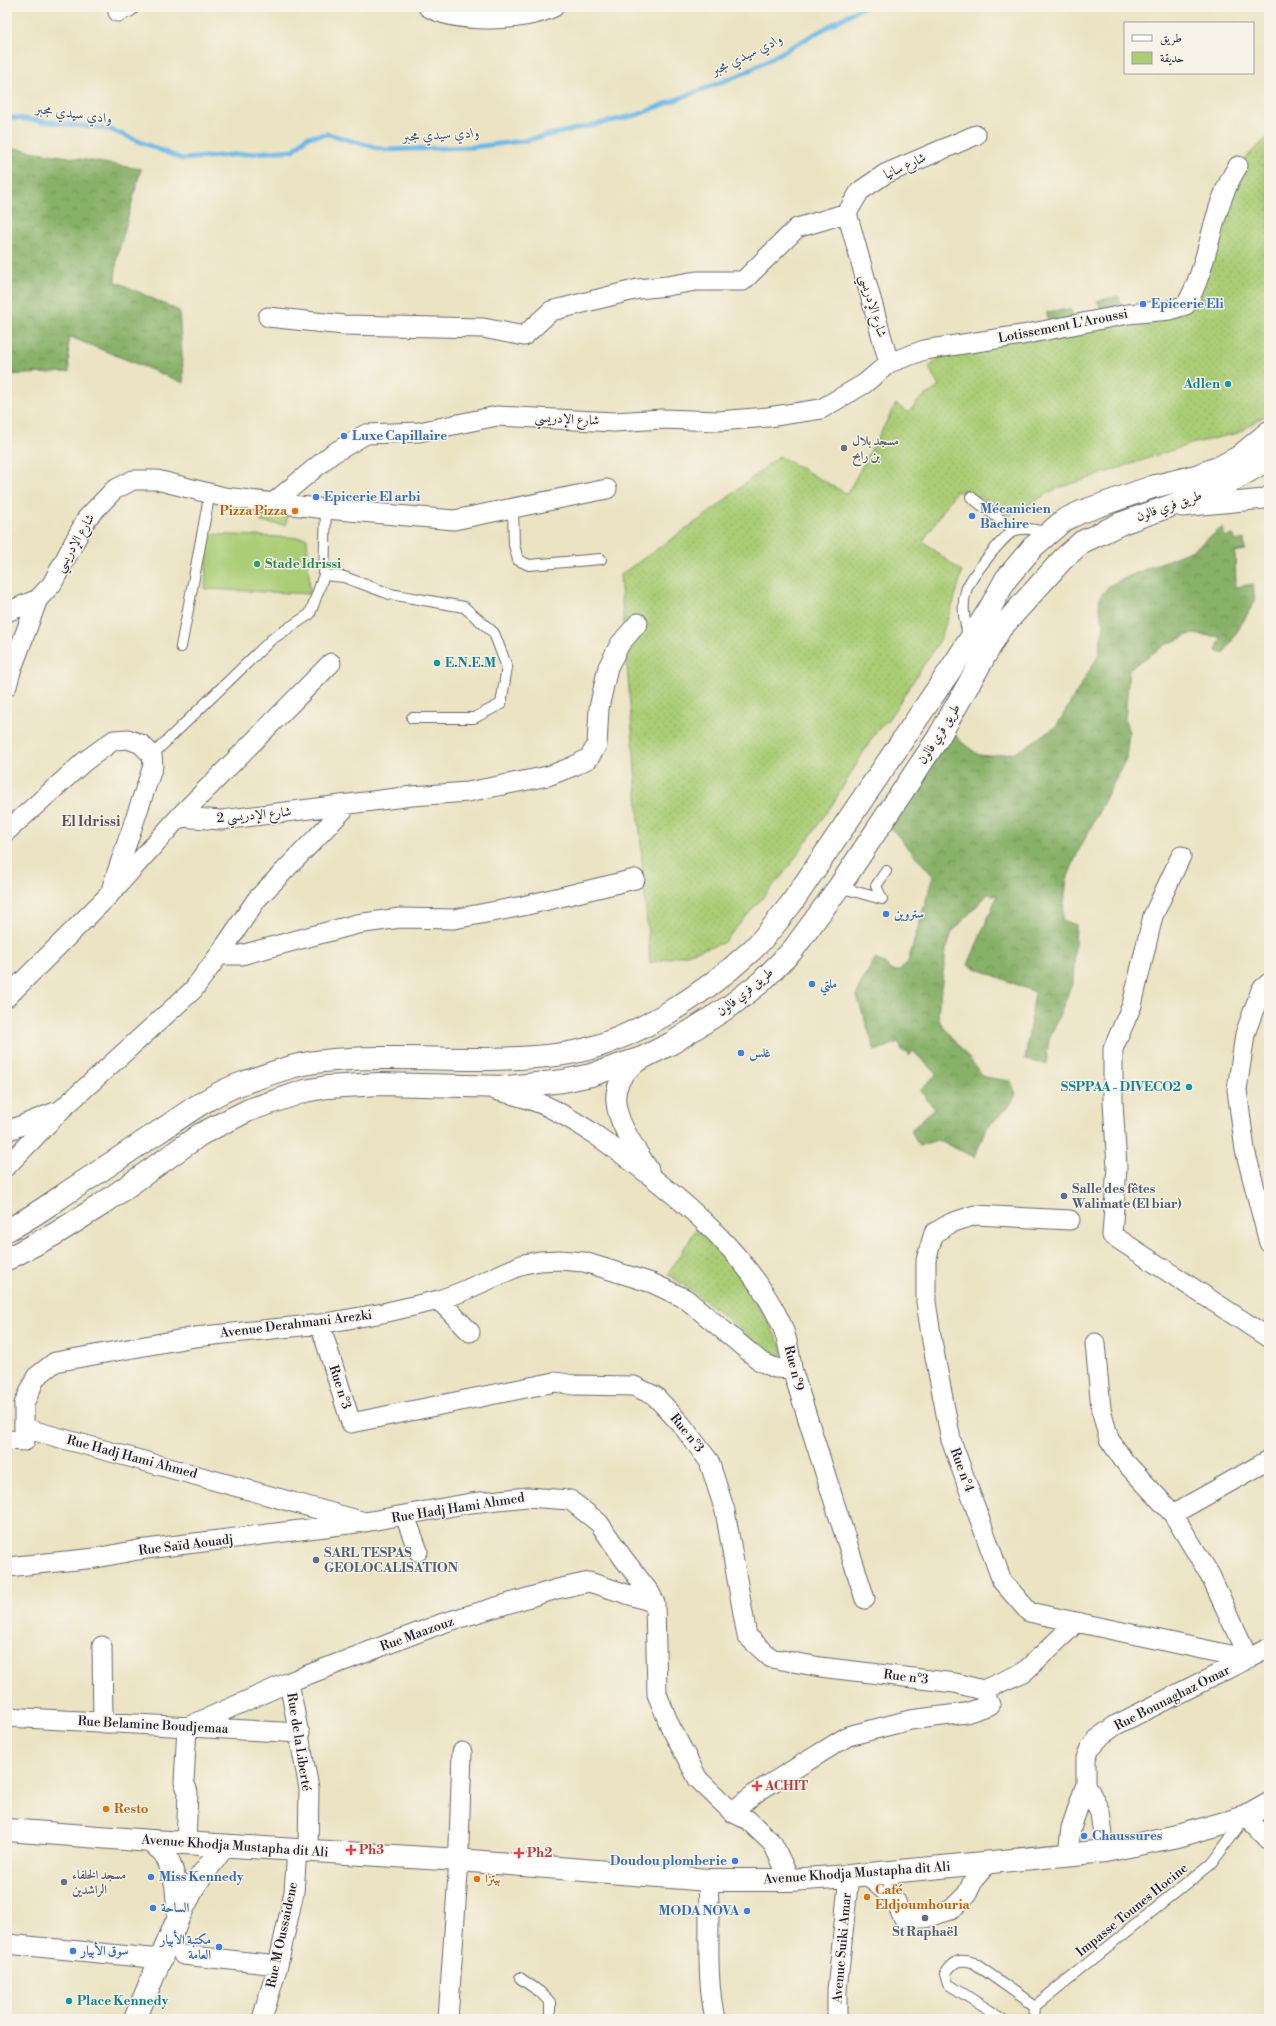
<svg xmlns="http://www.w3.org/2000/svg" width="1276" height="2026" font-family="'Libre Bodoni',Amiri,serif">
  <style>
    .grass { fill: url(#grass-dots); stroke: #667858 }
    .forest { fill: url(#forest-crowns); stroke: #546951 }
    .park { fill: #aacd76; stroke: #667858 }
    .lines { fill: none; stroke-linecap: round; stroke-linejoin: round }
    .stream { stroke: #6cb8e6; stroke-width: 5 }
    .lane-casing { stroke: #68666a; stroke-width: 12 }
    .street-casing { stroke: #68666a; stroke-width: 21 }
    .secondary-casing { stroke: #68666a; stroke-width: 24 }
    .primary-casing { stroke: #68666a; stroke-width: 24 }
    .highway-casing { stroke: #68666a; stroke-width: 24 }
    .lane { stroke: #fff; stroke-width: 10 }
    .street { stroke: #fff; stroke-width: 19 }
    .secondary { stroke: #fff; stroke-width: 22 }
    .primary { stroke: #fff; stroke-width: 22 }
    .highway { stroke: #fff; stroke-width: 22 }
    .shop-dot { fill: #3f7fe0; stroke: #f7f3e8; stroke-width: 1.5 }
    .culture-dot { fill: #0f9aa8; stroke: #f7f3e8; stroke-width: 1.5 }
    .worship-dot { fill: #6b7280; stroke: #f7f3e8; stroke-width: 1.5 }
    .food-dot { fill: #e8710a; stroke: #f7f3e8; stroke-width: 1.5 }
    .leisure-dot { fill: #2e9e5b; stroke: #f7f3e8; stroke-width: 1.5 }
    .service-dot { fill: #5c6f8a; stroke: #f7f3e8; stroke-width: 1.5 }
    .health-dot { fill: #e0444e; stroke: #f7f3e8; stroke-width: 1.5 }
    .labels { text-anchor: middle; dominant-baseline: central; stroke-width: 3; stroke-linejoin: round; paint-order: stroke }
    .street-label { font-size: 13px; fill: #22223b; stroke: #f7f3e8 }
    .shop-label { font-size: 13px; font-weight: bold; fill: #366cbe; stroke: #f7f3e8; text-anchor: start }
    .culture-label { font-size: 13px; font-weight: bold; fill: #0d838f; stroke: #f7f3e8; text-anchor: end }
    .worship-label { font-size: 13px; font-weight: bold; fill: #5b616d; stroke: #f7f3e8; text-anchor: start }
    .food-label { font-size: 13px; font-weight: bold; fill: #c56008; stroke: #f7f3e8; text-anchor: start }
    .leisure-label { font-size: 13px; font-weight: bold; fill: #27864d; stroke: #f7f3e8; text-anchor: start }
    .service-label { font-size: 13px; font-weight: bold; fill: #4e5e75; stroke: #f7f3e8; text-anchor: start }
    .health-label { font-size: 13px; font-weight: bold; fill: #be3a42; stroke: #f7f3e8; text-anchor: start }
    .water-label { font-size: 14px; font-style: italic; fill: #3c5677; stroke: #f7f3e8 }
    .neighbourhood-label { font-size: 14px; font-weight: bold; fill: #624c54; stroke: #f7f3e8 }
  </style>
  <defs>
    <pattern id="grass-dots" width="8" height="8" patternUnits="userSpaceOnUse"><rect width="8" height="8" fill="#aacd76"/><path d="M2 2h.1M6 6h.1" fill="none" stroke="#92b067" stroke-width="1.8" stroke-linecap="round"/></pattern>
    <pattern id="forest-crowns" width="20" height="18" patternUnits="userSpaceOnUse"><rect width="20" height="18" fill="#87b067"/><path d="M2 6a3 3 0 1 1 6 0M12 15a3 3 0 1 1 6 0" fill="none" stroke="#6e8f56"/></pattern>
  </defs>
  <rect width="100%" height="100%" fill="#f7f3e8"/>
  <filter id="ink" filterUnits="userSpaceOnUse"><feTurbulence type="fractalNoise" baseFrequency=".025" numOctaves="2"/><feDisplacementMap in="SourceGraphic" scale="8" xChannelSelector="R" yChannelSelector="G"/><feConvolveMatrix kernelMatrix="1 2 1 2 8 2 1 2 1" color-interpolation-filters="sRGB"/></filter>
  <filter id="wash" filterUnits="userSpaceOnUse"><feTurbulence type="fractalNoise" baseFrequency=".012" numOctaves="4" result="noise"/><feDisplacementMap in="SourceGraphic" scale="16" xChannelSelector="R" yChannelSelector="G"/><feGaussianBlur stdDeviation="0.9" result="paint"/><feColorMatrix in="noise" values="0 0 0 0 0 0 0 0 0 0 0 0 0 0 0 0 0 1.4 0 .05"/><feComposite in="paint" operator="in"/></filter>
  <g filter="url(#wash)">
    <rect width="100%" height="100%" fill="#ebe3c2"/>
    <path class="grass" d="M1269 136V413L1238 433 1191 444 1056 489 1008 516 980 498 956 491 923 541 962 572 953 604 940 640 888 720 875 733 832 805 785 872 723 943 686 954 650 963 620 575 710 512 779 456 847 494 896 404 908 413 921 398 939 387 929 367 948 348 1181 308 1239 164Z
      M702 1220C733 1262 760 1305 784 1352L779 1359H775L716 1309 668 1274Z"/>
    <path class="forest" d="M7 147 141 169 117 258 115 281 179 311 184 383 68 336 69 372 7 375Z
      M1118 296 1124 310 1104 314 1097 301Z
      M1070 309 1074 319 1048 324 1047 312Z
      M1223 527 1225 537 1233 535 1236 541 1244 539 1245 550 1235 552 1236 587 1253 584 1255 601 1224 654 1216 651 1221 637 1191 634 1165 645 1129 669 1125 720 1129 732 1126 759 1078 852 1067 879 1062 920 1076 925 1073 982 1049 1040 1046 1064 1025 1060 1035 992 968 965 997 896 988 894 952 932 946 951 938 1013 940 1022 984 1077 1011 1081 1016 1094 1011 1104 985 1130 975 1157 937 1140 919 1146 911 1130 934 1108 920 1091 936 1074 913 1051 909 1056 908 1052H902L899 1042 875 1051 857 996 859 987 875 959 886 964 891 971H898L908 962 933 876 889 826 951 730 960 741 979 755 990 756 1017 752 1056 727 1098 656 1104 624 1099 608 1100 597 1110 585 1143 570 1193 550Z"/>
    <path class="park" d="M262 507 288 510 286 525 261 522Z
      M208 534 307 538 310 594 205 589Z"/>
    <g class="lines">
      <path class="stream" d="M7 117 109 129 182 159 294 150 307 137 328 134 385 150 473 147 523 141 637 115 747 72 863 7"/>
    </g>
  </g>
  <g filter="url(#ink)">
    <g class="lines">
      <defs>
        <path id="lane" d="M971 497 1014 530
          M513 508 514 545 518 560 529 565 601 559
          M324 575 344 577 390 594 464 607 494 633 507 667 501 704 474 718H412
          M969 639C965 623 961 607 966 591 969 579 1005 533 1016 530 1027 527 1037 530 1049 533
          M181 647 210 492
          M152 755 272 639 310 614 324 575 326 509
          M839 887 882 899 876 886 886 871
          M520 1978 540 1992 550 2002V2019
          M1003 2019 948 1984 945 1974C954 1961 959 1958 974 1963L1035 2006
          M1034 2019 1035 2006 1211 1864 1244 1820"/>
        <path id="street" d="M428 7C456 24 526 22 554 7
          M118 12 129 7
          M847 213 860 191 885 174 976 135
          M268 317 344 325 483 328 524 336 551 311 638 289 667 286 696 281H743L797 228 847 213 889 363 864 384 821 409 768 417 718 421 663 419 614 422 497 416 419 432 366 434 332 454 274 502
          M889 363 924 350 1022 335 1128 314 1170 310 1186 305C1211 262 1210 209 1238 166
          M1182 507 1264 499 1269 496
          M7 612 38 599
          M7 686 11 671 38 599 52 584 87 518 114 490 133 480H157L224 497 326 509 454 520 607 489
          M179 817 331 663
          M7 831 85 761 114 740 128 739 141 744 152 755 153 766 112 887
          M1181 856 1153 916 1132 1005 1113 1049V1102L1117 1167 1112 1235 1269 1338
          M219 955 257 899 349 804
          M1269 983 1261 990 1245 1034 1237 1090 1245 1150 1269 1243
          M7 997 110 894 179 817 222 820 412 796 468 792 548 776 574 766 589 758 597 745 599 708 608 667 620 644 638 623
          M642 1058C634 1065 623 1072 619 1083 606 1110 635 1147 649 1170
          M495 1090C514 1095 534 1099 552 1109 584 1125 613 1147 640 1168 695 1210 748 1257 779 1319 787 1335 790 1352 792 1369L865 1599
          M7 1131 55 1112
          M7 1166 62 1109 193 990 219 955H241L357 924 400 918 454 919 523 906 635 879
          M1070 1220 975 1215 951 1223 934 1233 926 1260V1302L932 1341 951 1440 1002 1581 1029 1612 1249 1659
          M439 1300 470 1332
          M320 1324 351 1423 555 1382 574 1385 634 1386 655 1396 681 1424 709 1461 725 1511 747 1636 771 1658 820 1667 955 1683 983 1690
          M1095 1343 1101 1409 1109 1439 1124 1461 1173 1514 1210 1575 1249 1659
          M24 1428V1404L36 1377 55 1362 195 1337 320 1324 383 1313 439 1300 461 1292 524 1264 540 1261 559 1260 584 1262 652 1283 686 1299 760 1361 775 1368 792 1369
          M7 1440 25 1441 24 1428 365 1522 471 1503 527 1497 570 1500 599 1523 623 1558 650 1593 655 1603 657 1694 670 1726 698 1779 732 1812 748 1820 773 1844 790 1880
          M1173 1514 1269 1460
          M405 1516 418 1551
          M7 1567 96 1558 138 1550 357 1523
          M102 1646 103 1723
          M289 1682 309 1788 308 1851
          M983 1690 1024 1672 1077 1622
          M7 1717 300 1733
          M1086 1784 1100 1812 1105 1851
          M732 1812 757 1792 848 1736 910 1720 966 1713 990 1705 983 1690
          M1246 1817 1269 1841
          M186 1843 188 1792 184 1782 187 1727 289 1682 443 1623 557 1589 589 1582 655 1603
          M1068 1854 1071 1828 1086 1784V1758L1090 1748 1102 1735 1116 1725 1269 1648
          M867 1875 895 1900 903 1918H925L951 1910 967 1894 974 1879 988 1863
          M708 1880C711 1927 705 1973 715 2019
          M7 1944 161 1959
          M183 1955 278 1965
          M262 2019 278 1965 294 1892 297 1850
          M448 2019 458 1874 462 1752
          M837 2019V1990L849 1876"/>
        <path id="secondary" d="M151 1841 459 1860 708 1880H790L849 1876 1105 1851 1177 1836 1246 1817 1269 1804"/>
        <path id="primary" d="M7 1830 151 1841 164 1852 169 1862 176 1884 179 1916 135 2019
          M179 1916 196 1883 224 1846"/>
        <path id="highway" d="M7 1230C30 1219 50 1204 71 1190 102 1170 132 1149 163 1129 188 1112 214 1093 243 1083 269 1074 297 1063 324 1061 403 1053 484 1065 563 1054 628 1045 703 995 751 951 766 937 778 920 791 904L951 669 989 610 1006 579 1033 547 1064 520 1081 512 1152 487 1196 476 1220 467 1239 457 1269 432
          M7 1259 55 1234 101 1205 201 1134 249 1110 305 1091 327 1087 379 1084 508 1087 563 1081 591 1075 642 1058 672 1043 730 1006 761 982 792 951 839 887 938 738 1000 629 1063 559 1082 542 1095 536 1122 523 1218 489 1269 459"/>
      </defs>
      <use href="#lane" class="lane-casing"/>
      <use href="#street" class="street-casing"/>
      <use href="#secondary" class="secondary-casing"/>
      <use href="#primary" class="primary-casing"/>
      <use href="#highway" class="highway-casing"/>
      <use href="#lane" class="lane"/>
      <use href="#street" class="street"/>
      <use href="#secondary" class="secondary"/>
      <use href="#primary" class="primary"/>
      <use href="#highway" class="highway"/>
    </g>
  </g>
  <g class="shop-dot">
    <circle cx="1143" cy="304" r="4"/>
    <circle cx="344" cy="436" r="4"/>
    <circle cx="316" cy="497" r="4"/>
    <circle cx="972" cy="516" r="4"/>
    <circle cx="886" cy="914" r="4"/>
    <circle cx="812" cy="984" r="4"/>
    <circle cx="741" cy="1053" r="4"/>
    <circle cx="1084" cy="1836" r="4"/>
    <circle cx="735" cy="1861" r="4"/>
    <circle cx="151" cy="1877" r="4"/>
    <circle cx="153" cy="1908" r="4"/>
    <circle cx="747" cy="1911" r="4"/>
    <circle cx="219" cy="1947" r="4"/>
    <circle cx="73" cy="1951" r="4"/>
  </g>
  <g class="culture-dot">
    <circle cx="1228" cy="384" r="4"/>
    <circle cx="437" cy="663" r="4"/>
    <circle cx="1189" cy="1087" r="4"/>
    <circle cx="69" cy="2001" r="4"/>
  </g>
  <g class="worship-dot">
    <circle cx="844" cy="448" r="4"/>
    <circle cx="64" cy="1882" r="4"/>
  </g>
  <g class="food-dot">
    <circle cx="295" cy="511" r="4"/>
    <circle cx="106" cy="1809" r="4"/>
    <circle cx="477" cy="1879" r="4"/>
    <circle cx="867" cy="1897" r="4"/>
  </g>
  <circle class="leisure-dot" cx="257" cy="564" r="4"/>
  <g class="service-dot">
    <circle cx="1064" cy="1196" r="4"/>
    <circle cx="316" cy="1560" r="4"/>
    <circle cx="925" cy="1918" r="4"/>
  </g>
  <g class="health-dot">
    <path d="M755 1780h4v4h4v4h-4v4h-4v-4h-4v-4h4z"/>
    <path d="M349 1844h4v4h4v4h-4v4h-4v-4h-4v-4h4z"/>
    <path d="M517 1847h4v4h4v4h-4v4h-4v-4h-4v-4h4z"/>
  </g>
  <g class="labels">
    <g class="street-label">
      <text transform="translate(905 166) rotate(-25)">شارع سانيا</text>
      <text transform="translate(873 306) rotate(73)">شارع الإدريسي</text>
      <text transform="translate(1063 326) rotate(-11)">Lotissement L'Aroussi</text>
      <text transform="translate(567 419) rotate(3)">شارع الإدريسي</text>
      <text transform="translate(1169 506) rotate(-19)">طريق فري فالون</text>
      <text transform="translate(75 543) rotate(-60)">شارع الإدريسي</text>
      <text transform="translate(939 734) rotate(-58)">طريق فري فالون</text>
      <text transform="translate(254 815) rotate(-5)">شارع الإدريسي 2</text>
      <text transform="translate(745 992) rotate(-39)">طريق فري فالون</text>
      <text transform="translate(296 1324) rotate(-7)">Avenue Derahmani Arezki</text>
      <text transform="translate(794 1368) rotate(76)">Rue n°9</text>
      <text transform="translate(340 1387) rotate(72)">Rue n°3</text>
      <text transform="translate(687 1433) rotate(51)">Rue n°3</text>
      <text transform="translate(132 1457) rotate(15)">Rue Hadj Hami Ahmed</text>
      <text transform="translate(962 1470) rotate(70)">Rue n°4</text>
      <text transform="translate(458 1508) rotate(-9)">Rue Hadj Hami Ahmed</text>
      <text transform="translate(186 1545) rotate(-7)">Rue Saïd Aouadj</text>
      <text transform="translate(417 1634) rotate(-20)">Rue Maazouz</text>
      <text transform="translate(906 1677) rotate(7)">Rue n°3</text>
      <text transform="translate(1172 1698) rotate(-27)">Rue Bounaghaz Omar</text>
      <text transform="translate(153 1725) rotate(3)">Rue Belamine Boudjemaa</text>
      <text transform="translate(299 1742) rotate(81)">Rue de la Liberté</text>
      <text transform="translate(235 1846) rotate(4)">Avenue Khodja Mustapha dit Ali</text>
      <text transform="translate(857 1873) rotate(-4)">Avenue Khodja Mustapha dit Ali</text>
      <text transform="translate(1132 1910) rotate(-39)">Impasse Tounes Hocine</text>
      <text transform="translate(282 1935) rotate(-78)">Rue M Oussaidene</text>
      <text transform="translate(842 1948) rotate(-85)">Avenue Suiki Amar</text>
    </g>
    <g class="shop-label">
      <text x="1151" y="304">Epicerie Eli</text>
      <text x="352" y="436">Luxe Capillaire</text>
      <text x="324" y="497">Epicerie El arbi</text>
      <text x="980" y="509">Mécanicien<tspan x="980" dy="15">Bachire</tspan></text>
      <text x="894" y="914">ستروين</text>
      <text x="820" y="984">ملتي</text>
      <text x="749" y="1053">غلس</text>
      <text x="1092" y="1836">Chaussures</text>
      <text x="727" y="1861" text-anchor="end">Doudou plomberie</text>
      <text x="159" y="1877">Miss Kennedy</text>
      <text x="161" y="1908">الساحة</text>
      <text x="739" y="1911" text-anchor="end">MODA NOVA</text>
      <text x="211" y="1940" text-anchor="end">مكتبة الأبيار<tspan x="211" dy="15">العامة</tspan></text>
      <text x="81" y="1951">سوق الأبيار</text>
    </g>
    <g class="culture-label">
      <text x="1220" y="384">Adlen</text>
      <text x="445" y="663" text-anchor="start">E.N.E.M</text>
      <text x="1181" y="1087">SSPPAA - DIVECO2</text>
      <text x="77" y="2001" text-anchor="start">Place Kennedy</text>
    </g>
    <g class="worship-label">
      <text x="852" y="441">مسجد بلال<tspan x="852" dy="15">بن رابح</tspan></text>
      <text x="72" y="1875">مسجد الخلفاء<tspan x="72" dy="15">الراشدين</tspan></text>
    </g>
    <g class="food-label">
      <text x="287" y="511" text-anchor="end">Pizza Pizza</text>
      <text x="114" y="1809">Resto</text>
      <text x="485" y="1879">بيتزا</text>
      <text x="875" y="1890">Café<tspan x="875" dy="15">Eldjoumhouria</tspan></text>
    </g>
    <g class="leisure-label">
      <text x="265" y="564">Stade Idrissi</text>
    </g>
    <g class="service-label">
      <text x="1072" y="1189">Salle des fêtes<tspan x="1072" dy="15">Walimate (El biar)</tspan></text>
      <text x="324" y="1553">SARL TESPAS<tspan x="324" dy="15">GEOLOCALISATION</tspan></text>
      <text x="925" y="1932" text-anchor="middle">St Raphaël</text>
    </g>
    <g class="health-label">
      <text x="765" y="1786">ACHIT</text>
      <text x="359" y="1850">Ph3</text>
      <text x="527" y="1853">Ph2</text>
    </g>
    <g class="water-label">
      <text transform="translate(747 55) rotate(-26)">وادي سيدي مجبر</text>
      <text transform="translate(74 114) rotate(8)">وادي سيدي مجبر</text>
      <text transform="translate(441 135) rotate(-3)">وادي سيدي مجبر</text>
    </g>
    <g class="neighbourhood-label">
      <text x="91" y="822">El Idrissi</text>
    </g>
  </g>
  <rect width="1276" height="2026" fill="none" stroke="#f7f3e8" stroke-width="24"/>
  <rect x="1124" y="22" width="130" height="52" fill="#f7f3e8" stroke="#a29fa3"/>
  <rect x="1132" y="35" width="20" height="6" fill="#ffffff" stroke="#a29fa3"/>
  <text x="1160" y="42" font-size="12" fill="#22223b">طريق</text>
  <rect x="1132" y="52" width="20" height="12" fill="#aacd76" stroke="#a29fa3"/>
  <text x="1160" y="62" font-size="12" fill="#22223b">حديقة</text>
</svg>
